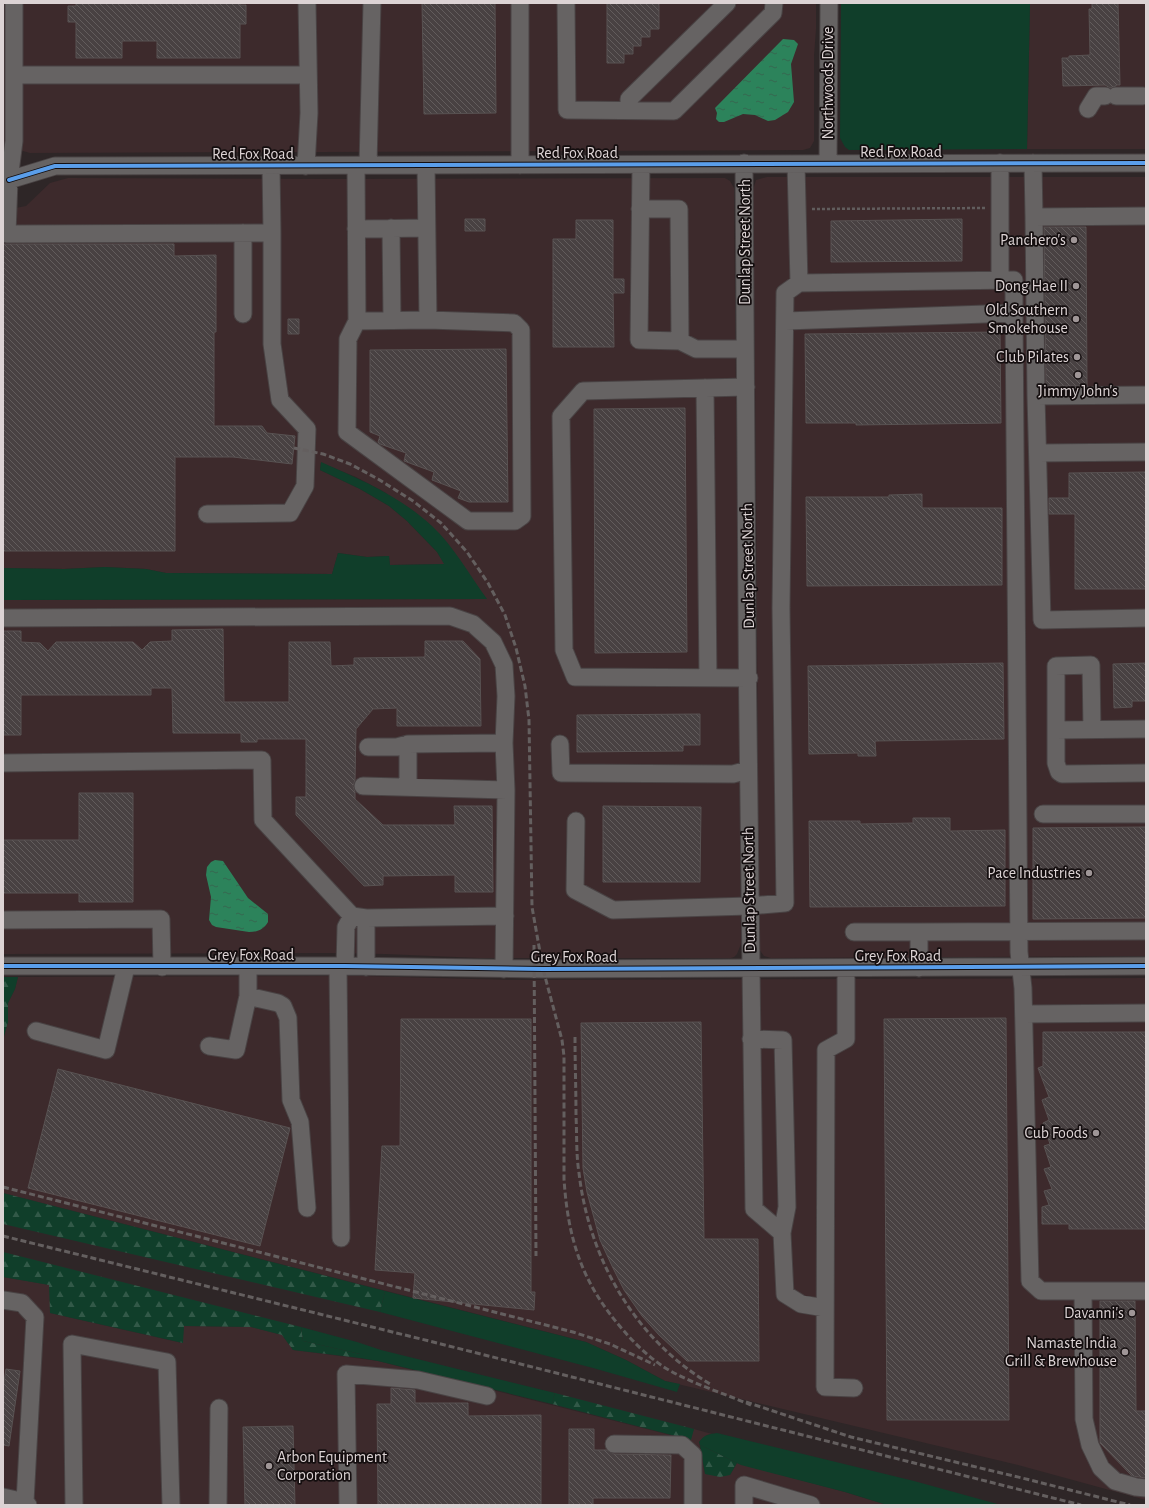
<svg xmlns="http://www.w3.org/2000/svg" width="1149" height="1508" font-family="'Alegreya Sans',sans-serif">
  <style>
    .built { fill: #3d2a2c }
    .green { fill: #103e2a }
    .forest { fill: url(#forest-firs) }
    .water { fill: url(#water-ripples) }
    .building { fill: url(#building-back-hatch); stroke: #585252 }
    .lines { fill: none; stroke-linecap: round; stroke-linejoin: round }
    .minor-casing { stroke: #494344; stroke-width: 19 }
    .path { stroke: #615d5d; stroke-width: 2.5; stroke-dasharray: 3 2; stroke-linecap: butt }
    .minor { stroke: #666363; stroke-width: 17 }
    .rail { stroke: #645f5f; stroke-width: 3; stroke-dasharray: 6 3; stroke-linecap: butt }
    .cycleway-casing { stroke: #140e0f; stroke-width: 6 }
    .cycleway { stroke: #5a9eea; stroke-width: 4 }
    .poi-dot { fill: #9f9697; stroke: #140e0f; stroke-width: 1.5 }
    .labels { text-anchor: middle; dominant-baseline: central; stroke-width: 3.5; stroke-linejoin: round; paint-order: stroke }
    .street-label { font-size: 16px; fill: #dcd3d4; stroke: #140e0f }
    .poi-label { font-size: 16px; fill: #dcd3d4; stroke: #140e0f; text-anchor: end }
  </style>
  <defs>
    <pattern id="forest-firs" width="22" height="20" patternUnits="userSpaceOnUse"><rect width="22" height="20" fill="#103e2a"/><path d="M5 1l3.5 6h-7zM16 11l3.5 6h-7z" fill="#325948"/></pattern>
    <pattern id="water-ripples" width="26" height="14" patternUnits="userSpaceOnUse"><rect width="26" height="14" fill="#2c835b"/><path d="M2 4q2-2 4 0t4 0M15 11q2-2 4 0t4 0" fill="none" stroke="#356850"/></pattern>
    <pattern id="building-back-hatch" width="6" height="6" patternUnits="userSpaceOnUse"><rect width="6" height="6" fill="#484142"/><path d="M-1 5l2 2M0 0l6 6M5-1l2 2" fill="none" stroke="#625c5c"/></pattern>
  </defs>
  <rect width="100%" height="100%" fill="#2e2627"/>
  <path class="built" d="M3 3H816V29L814 56V141L810 148 803 150 30 153 16 149 3 151Z
    M1030 3H1146V149H1027Z
    M767 177H1146V956L771 958 764 956 759 949 756 480 753 190 756 180Z
    M68 178 336 179 725 178 730 181 734 188 741 944 737 954 734 957 731 958H479L385 954 328 953 3 954V600L486 599 386 493 356 477 321 463 320 470 360 489 389 506 407 521 437 552 445 564 390 565 389 556 367 557 338 553 332 574 166 573 146 569 105 567 64 569 3 568V207L10 209 26 206 50 183Z
    M362 976 512 980 1146 978V1500L1018 1465 665 1381 626 1360 586 1342 3 1193V1040L8 1022V1003L15 989 18 977Z
    M3 1277 50 1285V1313L182 1343 184 1326 251 1327 282 1335 293 1350 378 1361 690 1440 694 1429 712 1434 707 1435 699 1442 705 1474 730 1475 737 1463 845 1492 887 1505H3Z"/>
  <path class="green" d="M841 3H1030L1027 149 849 150 845 147 840 138Z
    M321 462C360 479 401 497 432 526 453 545 470 576 487 599L3 600V568L64 569 105 567 146 569 166 573 332 574 338 553 367 557 389 556 390 565 444 564 437 552 407 521 389 506 360 489 320 470Z
    M385 1291 586 1342 626 1360 665 1381 680 1384 677 1392 593 1368 380 1312Z
    M301 1327 357 1342 381 1350 555 1393 552 1404 378 1361 360 1358V1354L303 1341Z
    M717 1433 914 1481 1001 1505H887L845 1492 741 1465 700 1445 699 1442C704 1435 709 1434 717 1433Z"/>
  <path class="forest" d="M3 977H18L15 989 8 1003V1022L3 1040Z
    M3 1193 385 1291 380 1312 3 1224Z
    M3 1252 301 1327 303 1341 360 1354V1358L293 1350 282 1335 251 1327 184 1326 183 1343 50 1313 49 1285 3 1277Z
    M555 1393 694 1429 691 1440 552 1404Z
    M700 1445 737 1463 730 1475 720 1477 705 1474Z"/>
  <path class="water" d="M783 39 794 40 798 44 791 64 794 102 788 112 775 120 768 121 755 115 743 114 724 122H719L716 119 717 113 715 108Z
    M215 860 223 861 248 898 268 914V922C264 929 258 932 249 932L216 927 212 925 209 920 211 897 206 875 207 867 211 862Z"/>
  <path class="building" d="M76 3H240V5H246V24H240V58H157V41H122V58H76V22H68V6H76Z
    M422 3H495L496 113 424 114Z
    M607 3H659V29H650V37H641V46H633V54H624V63H607Z
    M1092 3H1118L1120 85H1116V86L1110 88 1105 85 1063 86 1062 58H1069V56L1090 55 1089 9H1092Z
    M465 219H485V231H465Z
    M962 219V261L831 262V221Z
    M576 220H613V279H624V293H613L614 347H553V239H576Z
    M1044 227H1086L1087 386H1046Z
    M3 244H174V256L216 255V332H214V426H262L267 433 295 436 292 464 233 457H175V551H3Z
    M288 319H299V334H288Z
    M1000 332 1001 423 856 425V423H806L805 334Z
    M506 349 508 502H469L458 498 461 491 432 480 434 472 404 461 406 453 380 444 378 442 380 436 370 432V350Z
    M685 408 687 652 595 653 594 409Z
    M1146 472V589H1075V514H1049V498H1069V473Z
    M922 494V508H1002V585L807 586 806 497H889V495Z
    M223 629 224 702H289V642H330L331 666 354 665V658L425 657V641H463L480 659 481 726H397V708L373 709 356 729 355 780 353 786 355 792V799L383 825H455L454 806H492L493 892H455V875L383 876V885L364 886 296 815V797H306V739H257V742H241V733H173L172 688H151V695H21V735H3V631H21V642L40 643 48 651 56 642H133L142 650 150 642 172 641V630Z
    M1003 663 1004 739 875 741 876 756H858V753L809 754 808 666Z
    M1146 663V701H1132V707L1114 708 1113 664Z
    M700 714V745H683V751L577 752V715Z
    M79 793H133V902H79V893H3V840H79Z
    M603 806 701 807 700 882H603Z
    M913 818H950V831L1005 830V906L810 907 809 821H860V824L913 823Z
    M1146 827V918L1033 919V828Z
    M1006 1018 1009 1420H887L884 1019Z
    M401 1019H531V1292H535L534 1310 413 1298 415 1273 375 1270 382 1146H400Z
    M701 1022 704 1239H758L759 1361H687L659 1335 642 1316 624 1290 612 1266 600 1240 587 1192 583 1168 581 1023Z
    M1043 1032H1146V1229H1069V1224H1042V1207L1049 1205 1044 1191 1052 1189 1044 1169 1051 1167 1044 1146 1050 1144 1043 1123 1049 1120 1042 1100 1049 1097 1038 1068 1043 1066Z
    M58 1069 290 1128 260 1246 28 1188Z
    M1100 1301H1135L1136 1411H1146V1478L1132 1476 1100 1443Z
    M6 1369 20 1371 9 1446 3 1445V1388Z
    M391 1388 415 1390V1403H468V1416L541 1415V1505H378L377 1404H391Z
    M293 1426 295 1505H245L243 1427Z
    M569 1429H594V1450H607L614 1454 671 1455 670 1498H593V1505H569Z"/>
  <g class="lines">
    <defs>
      <path id="minor" d="M14 3V141L9 180 7 234 272 233 271 166
        M566 3 567 110 674 111 773 13 774 3
        M14 75H308
        M1116 96H1143
        M1088 109 1096 96H1105
        M629 111V99L727 3
        M744 163C746 512 748 860 754 1209L782 1233 785 1294 801 1304 825 1308
        M1000 163V280
        M1033 163 1034 217 1146 216
        M828 164 829 3
        M368 165 372 3
        M426 165 428 320
        M520 165V3
        M641 165 639 340 680 341 696 349H745
        M306 166 309 113 307 3
        M356 166 357 321 348 339 347 432 468 521H515L522 516 521 330 514 323 428 320 357 321
        M9 180 55 166 1146 163
        M640 209H679L680 341
        M1034 217 1036 396
        M391 228 392 320
        M356 229 426 228
        M243 233V314
        M1014 313 1019 952 1023 988 1030 1281 1041 1291H1146
        M786 321 1014 313V280L799 283 796 164
        M746 387 583 391 561 416 564 650 575 677 749 678
        M705 388 708 678
        M1146 395 1036 396 1042 620 1146 618
        M1038 453 1146 452
        M207 514 290 513 305 486 307 429 280 400 272 344V233
        M3 618 450 616 473 624 493 642 504 665 506 696 504 743 506 790 504 969
        M1056 730V763L1059 772 1062 774 1146 773
        M1092 730 1091 665 1056 666V730L1146 729
        M560 744 561 773 733 774 748 770
        M368 747H397L408 744 504 743
        M3 763 262 760 263 820 352 916 366 918 505 916
        M363 786 506 790
        M408 786V744
        M1043 814H1146
        M576 821 575 890 613 910 749 906 785 903 781 608 785 293 799 283
        M366 918V967
        M3 920 161 919 162 967
        M854 932H919
        M3 966H345L543 969 1146 966
        M345 966 346 927 352 916
        M248 967V996L278 1003 283 1006 288 1018 291 1100 300 1122 307 1208
        M338 967 341 1238
        M846 968V1039L826 1050 825 1387 854 1388
        M919 968V932L1146 931
        M1024 1014 1146 1013
        M36 1031 106 1050 126 967
        M751 1039 783 1040 787 1207 782 1233
        M209 1046 236 1050 248 996
        M1083 1291 1084 1419 1090 1445 1101 1468 1115 1481 1136 1487 1146 1488
        M3 1300 22 1303 35 1317 25 1502
        M614 1444 682 1445 693 1455V1505
        M3 1497 25 1502 28 1505
        M74 1505 72 1344 167 1362 171 1505
        M218 1505 219 1408
        M348 1505 346 1374 418 1380 487 1396
        M744 1505V1485L811 1505"/>
    </defs>
    <use href="#minor" class="minor-casing"/>
    <path class="path" d="M812 209 987 208"/>
    <use href="#minor" class="minor"/>
    <path class="rail" d="M294 448 323 454 350 464 378 479 413 501 441 523 467 552 488 583 505 615 516 648 525 686 529 720 532 907 543 969 562 1040 564 1056V1179C568 1241 583 1285 624 1331 636 1345 651 1359 667 1369 693 1384 723 1393 751 1405
      M534 945 536 1256
      M575 1037C575 1063 576 1089 576 1116 577 1135 576 1154 579 1173 589 1259 635 1339 710 1384
      M3 1187 573 1332 610 1344 655 1365
      M3 1236 429 1341 1081 1505
      M746 1402 851 1437 1022 1478 1130 1505"/>
    <defs>
      <path id="cycleway" d="M9 180 55 166 1146 163
        M3 966H345L543 969 1146 966"/>
    </defs>
    <use href="#cycleway" class="cycleway-casing"/>
    <use href="#cycleway" class="cycleway"/>
  </g>
  <g class="poi-dot">
    <circle cx="1074" cy="240" r="4"/>
    <circle cx="1076" cy="286" r="4"/>
    <circle cx="1076" cy="319" r="4"/>
    <circle cx="1077" cy="357" r="4"/>
    <circle cx="1078" cy="375" r="4"/>
    <circle cx="1089" cy="873" r="4"/>
    <circle cx="1096" cy="1133" r="4"/>
    <circle cx="1132" cy="1313" r="4"/>
    <circle cx="1125" cy="1352" r="4"/>
    <circle cx="269" cy="1466" r="4"/>
  </g>
  <g class="labels">
    <g class="street-label">
      <text transform="translate(828 83) rotate(-90)">Northwoods Drive</text>
      <text x="901" y="152">Red Fox Road</text>
      <text x="577" y="153">Red Fox Road</text>
      <text x="253" y="154">Red Fox Road</text>
      <text transform="translate(745 242) rotate(-90)">Dunlap Street North</text>
      <text transform="translate(748 566) rotate(-91)">Dunlap Street North</text>
      <text transform="translate(749 890) rotate(-91)">Dunlap Street North</text>
      <text x="251" y="955">Grey Fox Road</text>
      <text x="898" y="956">Grey Fox Road</text>
      <text x="574" y="957">Grey Fox Road</text>
    </g>
    <g class="poi-label">
      <text x="1066" y="240">Panchero's</text>
      <text x="1068" y="286">Dong Hae II</text>
      <text x="1068" y="310">Old Southern<tspan x="1068" dy="18">Smokehouse</tspan></text>
      <text x="1069" y="357">Club Pilates</text>
      <text x="1078" y="391" text-anchor="middle">Jimmy John's</text>
      <text x="1081" y="873">Pace Industries</text>
      <text x="1088" y="1133">Cub Foods</text>
      <text x="1124" y="1313">Davanni's</text>
      <text x="1117" y="1343">Namaste India<tspan x="1117" dy="18">Grill &amp; Brewhouse</tspan></text>
      <text x="277" y="1457" text-anchor="start">Arbon Equipment<tspan x="277" dy="18">Corporation</tspan></text>
    </g>
  </g>
  <rect width="1149" height="1508" fill="none" stroke="#dcd3d4" stroke-width="8"/>
</svg>
